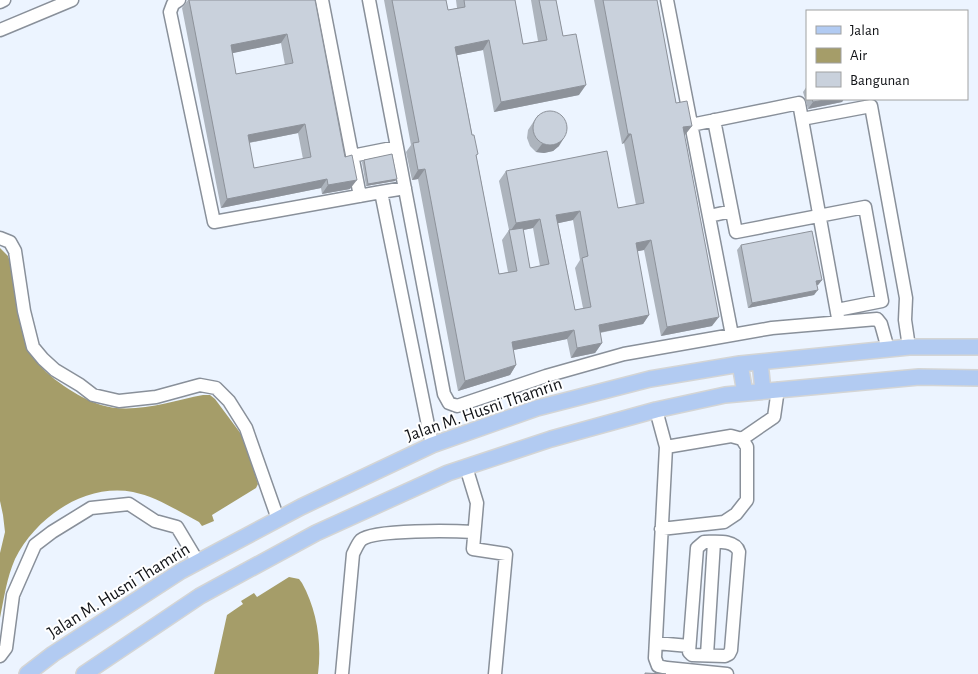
<svg xmlns="http://www.w3.org/2000/svg" width="978" height="674" font-family="'Alegreya Sans',sans-serif">
  <style>
    .water { fill: #a59d69 }
    .lines { fill: none; stroke-linecap: round; stroke-linejoin: round }
    .minor-casing { stroke: #89909a; stroke-width: 15 }
    .major-casing { stroke: #d4d5d5; stroke-width: 18 }
    .minor { stroke: #fff; stroke-width: 12 }
    .major { stroke: #b2cbf2; stroke-width: 15 }
    .wall { fill: #adb4bd; fill-rule: evenodd }
    .shaded-wall { fill: #8d929a }
    .building { fill: #c9d1dc; stroke: #8d929a; fill-rule: evenodd }
    .labels { text-anchor: middle; dominant-baseline: central; stroke-width: 4; stroke-linejoin: round; paint-order: stroke }
    .street-label { font-size: 18px; fill: #111317; stroke: #fff }
  </style>
  <rect width="100%" height="100%" fill="#ecf4ff"/>
  <path class="water" d="M0 248 8 256 10 262C16 292 19 326 33 354 40 368 51 377 64 386 76 394 88 401 101 405 133 415 171 401 203 395H210L215 399 244 438 258 484 256 488 212 515 214 521 202 526 199 522C178 511 157 497 133 492 85 483 36 517 15 559 7 577 4 598 0 618V553L5 532 3 515 0 501Z
    M289 577 299 579 302 583C317 610 322 643 318 674H214L227 615 243 604 241 601 254 593 257 597Z"/>
  <g class="lines">
    <defs>
      <path id="minor" d="M179 0 173 4 170 12 214 222 381 192
        M322 0 360 196
        M369 0 444 394 449 403 457 406 546 376 624 354 772 328 877 319 881 324 888 349
        M667 0 732 335
        M0 2 4 0
        M0 30 72 0
        M802 119 871 106 906 298 905 320 909 347
        M714 120 736 232 865 207 882 301 837 310
        M691 125 799 103 838 318
        M352 156 397 147
        M405 188 381 192 432 445
        M709 216 732 211
        M0 238 10 242 15 251 24 311 33 347 43 359 55 370 80 385 93 395 119 401 156 397 200 385 216 388 229 401 246 428 278 519
        M656 410 666 447
        M742 439 774 417 778 389
        M466 467 477 503 473 549 506 554 495 674
        M661 529 724 522 736 514 747 500V447L742 439 731 436 666 447 655 658 658 666 667 668 727 674
        M704 542C715 542 735 539 739 552L731 650 729 654 725 656 692 655 689 652 697 548Z
        M656 643 689 646
        M707 655 714 542
        M0 656 6 648 13 595 35 545 52 532 91 508 129 504 155 521 177 527 198 562
        M342 674 353 554C355 550 358 543 361 540 374 529 455 531 474 532"/>
      <path id="major" d="M760 362 763 391
        M740 364 745 393
        M27 674 53 654 181 571 301 507 432 445 537 408 650 379 740 364 909 347H978
        M84 674 200 596 316 533 448 473 551 439 656 410 725 395 919 377 978 378"/>
    </defs>
    <use href="#minor" class="minor-casing"/>
    <use href="#major" class="major-casing"/>
    <use href="#minor" class="minor"/>
    <use href="#major" class="major"/>
  </g>
  <path class="wall" d="M188 0H315L350 189 322 194 321 188 221 208 182 8ZM281 43 285 65 236 74 232 53ZM298 133 303 159 254 168 249 143Z
    M384 0H446L448 10 457 8 456 0H515L523 44 538 41 531 0H556L563 36 579 95 494 112 483 50 457 55 499 274 508 272 502 240 509 230 499 181 506 171 618 208 636 205 624 143 622 144 594 0H657L676 103 692 126 684 135 712 326 661 336 644 250 637 251 649 315 643 324 600 333 602 343 595 353 571 358 567 339 513 350 516 365 510 375 458 391 418 179 412 180 406 152 411 145ZM573 220 580 260 575 268 583 308 575 310 558 223ZM533 228 540 266 530 268 523 230Z
    M807 86V99H844L842 102 808 109 803 92Z
    M538 115 559 146 553 151 544 153 536 152 530 146 527 138 528 130Z
    M364 160 397 179 395 181 366 186 362 162Z
    M741 245 822 280 818 285H817L814 295 748 308 737 250Z"/>
  <path class="shaded-wall" d="M287 34 281 43 224 55 231 45Z
    M489 40 483 50 448 57 455 47Z
    M586 85 579 95 494 112 501 102Z
    M830 99H844L842 102 808 109 813 102Z
    M305 124 298 133 242 144 248 135Z
    M692 126 685 135 676 137 683 127Z
    M628 134H631L624 143 622 144Z
    M564 138 559 146 553 151 544 153 536 152 542 144Z
    M425 169 418 179 412 180 418 170Z
    M327 179 321 188 221 208 227 199Z
    M397 179 395 181 366 186 368 184Z
    M357 180 350 189 322 194 328 185Z
    M580 211 573 220 550 225 556 215Z
    M540 219 533 228 509 233 516 223Z
    M651 240 644 250 629 253 636 243Z
    M822 280 818 285 812 286 816 281Z
    M818 290 814 295 748 308 752 303Z
    M649 315 643 324 592 334 599 325Z
    M719 317 712 326 661 336 667 327Z
    M574 330 567 339 505 352 512 342Z
    M602 343 595 353 571 358 577 348Z
    M516 365 510 375 458 391 465 381Z"/>
  <path class="building" d="M189 0H315L345 157 352 155 357 180 328 185 327 179 227 199ZM287 34 293 63 236 74 231 45ZM305 124 311 157 254 168 248 135Z
    M392 0H446L448 10 465 7 464 0H515L523 44 547 40 539 0H556L563 36 576 34 586 85 501 102 489 40 455 47 472 135H474L478 154 476 155 499 274 517 271 509 230 523 228 530 268 549 264 540 219 516 223 506 171 607 151 618 208 644 203 631 134H628L603 0H657L676 103 687 101 692 126 683 127 719 317 667 327 651 240 636 243 649 315 599 325 602 343 577 348 574 330 512 342 516 365 465 381 425 169 418 170 413 143 419 142ZM580 211 588 256 582 258 591 307 575 310 556 215Z
    M812 99H830L813 102Z
    M533 128a17 17 0 1 1 34 0a17 17 0 1 1-34 0Z
    M392 154 397 179 368 184 364 160Z
    M812 231 822 280 816 281 818 290 752 303 741 245Z
    M645 673 666 674H645Z"/>
  <g class="labels">
    <g class="street-label">
      <text transform="translate(484 410) rotate(-19)">Jalan M. Husni Thamrin</text>
      <text transform="translate(119 591) rotate(-32)">Jalan M. Husni Thamrin</text>
    </g>
  </g>
  <rect x="806" y="10" width="162" height="90" fill="#ffffff" stroke="#a0a1a2"/>
  <rect x="816" y="26" width="25" height="8" fill="#b2cbf2" stroke="#a0a1a2"/>
  <text x="850" y="35" font-size="15" fill="#111317">Jalan</text>
  <rect x="816" y="48" width="25" height="15" fill="#a59d69" stroke="#a0a1a2"/>
  <text x="850" y="60" font-size="15" fill="#111317">Air</text>
  <rect x="816" y="72" width="25" height="15" fill="#c9d1dc" stroke="#a0a1a2"/>
  <text x="850" y="85" font-size="15" fill="#111317">Bangunan</text>
</svg>
